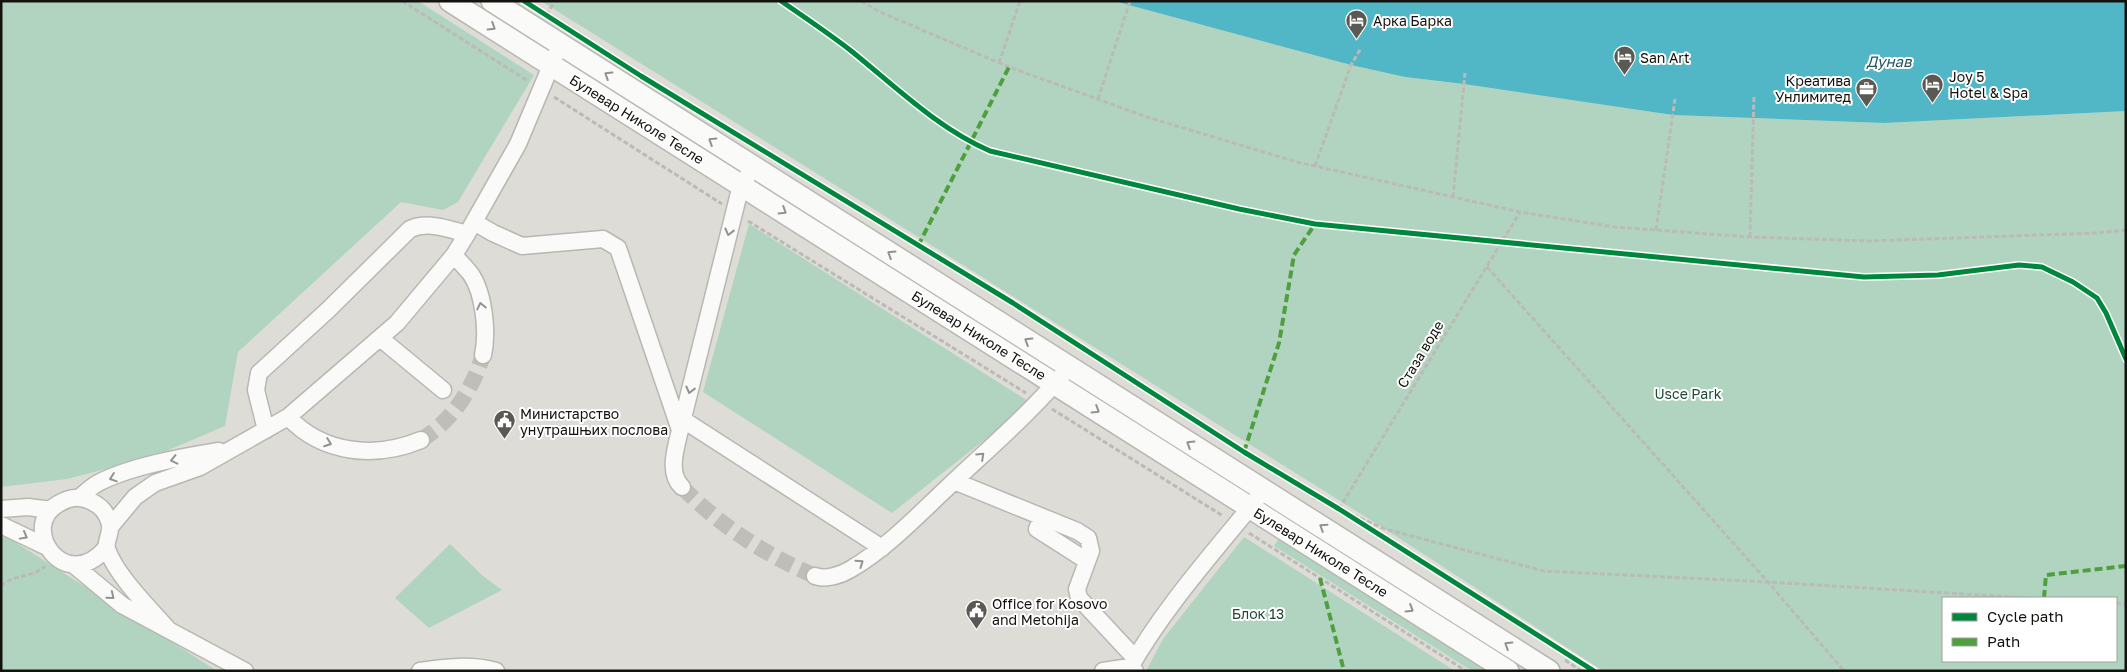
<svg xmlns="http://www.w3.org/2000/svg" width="2127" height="672" font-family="'Golos Text',sans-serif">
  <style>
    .green { fill: #b0d4bf; fill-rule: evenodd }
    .water { fill: #51b6c5 }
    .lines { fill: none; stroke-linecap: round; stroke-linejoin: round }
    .minor-tunnel { stroke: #c0beb8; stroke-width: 16; stroke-dasharray: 16 8; stroke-linecap: butt }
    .minor-casing { stroke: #b8b7b2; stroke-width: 19 }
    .major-casing { stroke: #b8b7b2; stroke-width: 24 }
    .path { stroke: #bbbab8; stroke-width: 3; stroke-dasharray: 5 2.5; stroke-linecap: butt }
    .minor { stroke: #fafaf9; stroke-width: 16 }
    .major { stroke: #fafaf9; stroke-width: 21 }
    .quiet { stroke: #4ea03e; stroke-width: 4; stroke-dasharray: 8 4; stroke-linecap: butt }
    .cycleway-casing { stroke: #fff; stroke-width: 8 }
    .cycleway { stroke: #00873e; stroke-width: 5 }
    .oneway { stroke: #92928f }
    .labels { text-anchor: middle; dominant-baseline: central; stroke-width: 4; stroke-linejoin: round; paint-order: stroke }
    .poi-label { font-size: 14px; fill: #13120e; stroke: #fff; text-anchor: start }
    .street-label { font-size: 14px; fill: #13120e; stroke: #fff }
    .park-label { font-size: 14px; fill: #1e4936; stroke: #fff }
    .water-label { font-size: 15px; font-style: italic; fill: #245863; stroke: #fff }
  </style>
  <rect width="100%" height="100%" fill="#dedcd6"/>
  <path class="green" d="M1 1H418L534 75 458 202 443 210 401 202 238 352 225 426 152 457 67 479 1 487Z
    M541 1H1114L1351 65 1405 77 1464 84 1673 115 1884 123 2126 111V671H1603L1385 529ZM1943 598H2116V661H1943Z
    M749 224 1031 403 892 513 703 392Z
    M1 533 217 671H1Z
    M1244 537 1455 671H1146L1163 639Z
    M1279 538 1489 671H1472L1274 546Z
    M450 544 483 576 502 590 429 628 395 598Z"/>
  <path class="water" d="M1114 1H2126V111L1884 123 1673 115 1464 84 1405 77 1351 65Z"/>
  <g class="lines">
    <path class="minor-tunnel" d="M421 440C453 420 472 390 483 355
      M682 487C720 526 766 555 815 576"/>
    <defs>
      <path id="minor" d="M474 222 493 233 522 246 603 239 618 248 680 430
        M454 255C459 261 465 267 470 273 484 292 488 332 483 355
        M380 338 443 390
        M288 417C323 454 375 459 421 440
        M682 419 882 548
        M266 430 256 390 259 373 328 310 410 229C428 221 449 229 467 234
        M954 481 1077 531 1088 538 1091 551 1077 589 1079 598 1135 658
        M682 487C667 473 676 448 680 430L741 185 747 177
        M79 498C85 493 91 487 98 483 131 466 182 457 219 451
        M1 509 28 507 51 510
        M1042 517 1037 529 1087 561
        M1 525 47 547
        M111 526 135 497 155 483 200 467 288 417 397 323 454 255 467 234 518 144 555 56
        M106 548C65 596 18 527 58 504 65 500 72 497 80 498 88 499 98 504 103 510 118 530 104 538 107 549 116 575 149 608 167 628
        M74 565 122 605 245 671
        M815 576C826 580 841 575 851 569 887 548 917 516 947 488 989 448 1032 412 1069 367
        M420 671C445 667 471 664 496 671
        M1103 671 1130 667 1135 671
        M1128 671C1165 605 1217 549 1264 490"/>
      <path id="major" d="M450 1 1508 671
        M492 1 1549 671"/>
    </defs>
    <use href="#minor" class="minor-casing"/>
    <use href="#major" class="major-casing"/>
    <path class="path" d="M402 1 528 81
      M861 1 880 12 1009 67 1147 117 1297 162 1520 212 1615 227 1750 237 1870 241 2095 233 2126 230
      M546 15 555 1
      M999 63 1020 1
      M554 97 722 204
      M1098 99 1130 1
      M1315 166 1351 65 1361 48
      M1453 197 1465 73
      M748 221 1026 393
      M1656 230 1675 99
      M1750 237 1754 95
      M1487 267 1768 582 1844 671
      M1052 409 1223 516
      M1312 497 1385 529 1544 571 1768 582 2029 598
      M1339 509 1520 212
      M1249 533 1466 671
      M1 586C13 574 33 578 45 566
      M2116 603 2126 604
      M1565 660 1581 671"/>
    <use href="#minor" class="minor"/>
    <use href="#major" class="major"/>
    <path class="quiet" d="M918 246 1009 67
      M1244 452 1279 343 1294 255 1315 224
      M1320 578 1344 671
      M2044 598 2046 575 2126 566"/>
    <defs>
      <path id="cycleway" d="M524 1 641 76 1013 303 1244 452 1339 509 1594 671
        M781 1C804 17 828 33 850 50 895 86 937 128 990 151L1239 209 1315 224 1864 277 1938 275 2019 265 2042 267 2073 282 2097 298 2106 313 2126 359"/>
    </defs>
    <use href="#cycleway" class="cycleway-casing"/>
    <use href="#cycleway" class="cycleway"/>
  </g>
  <defs><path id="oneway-chevron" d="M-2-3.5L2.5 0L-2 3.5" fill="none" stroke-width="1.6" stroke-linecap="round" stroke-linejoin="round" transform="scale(1.25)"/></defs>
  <g class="oneway">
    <use href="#oneway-chevron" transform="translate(492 27) rotate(32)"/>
    <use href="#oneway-chevron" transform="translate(608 75) rotate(-148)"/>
    <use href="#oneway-chevron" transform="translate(712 141) rotate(-148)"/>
    <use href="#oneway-chevron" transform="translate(783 211) rotate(32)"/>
    <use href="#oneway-chevron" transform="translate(729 232) rotate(104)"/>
    <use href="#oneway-chevron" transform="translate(891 254) rotate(-148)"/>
    <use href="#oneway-chevron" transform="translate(481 306) rotate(-102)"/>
    <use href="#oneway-chevron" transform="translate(1028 341) rotate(-148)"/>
    <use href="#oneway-chevron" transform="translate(690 390) rotate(104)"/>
    <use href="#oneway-chevron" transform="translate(1096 410) rotate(32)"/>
    <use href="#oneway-chevron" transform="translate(328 443) rotate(20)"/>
    <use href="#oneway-chevron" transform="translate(1190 444) rotate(-148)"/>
    <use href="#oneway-chevron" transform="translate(981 456) rotate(-43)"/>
    <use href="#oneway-chevron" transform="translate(174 460) rotate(167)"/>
    <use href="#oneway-chevron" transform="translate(113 478) rotate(161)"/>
    <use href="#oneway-chevron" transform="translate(1323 527) rotate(-147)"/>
    <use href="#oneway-chevron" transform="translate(24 536) rotate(29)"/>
    <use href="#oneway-chevron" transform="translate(860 563) rotate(-35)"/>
    <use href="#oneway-chevron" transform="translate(111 596) rotate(39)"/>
    <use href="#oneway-chevron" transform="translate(1410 609) rotate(32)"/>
    <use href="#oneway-chevron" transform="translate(1508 645) rotate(-148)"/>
  </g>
  <defs>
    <symbol id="hotel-pin" viewBox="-11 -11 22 30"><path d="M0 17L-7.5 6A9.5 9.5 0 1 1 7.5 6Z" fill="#5a5954" stroke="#fff"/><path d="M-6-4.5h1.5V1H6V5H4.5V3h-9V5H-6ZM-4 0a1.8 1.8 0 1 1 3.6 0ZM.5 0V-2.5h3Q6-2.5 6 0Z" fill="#fff"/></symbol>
    <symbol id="office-pin" viewBox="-11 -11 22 30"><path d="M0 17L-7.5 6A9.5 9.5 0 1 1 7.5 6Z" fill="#5a5954" stroke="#fff"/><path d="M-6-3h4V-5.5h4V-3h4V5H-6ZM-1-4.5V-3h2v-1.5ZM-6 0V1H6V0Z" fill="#fff"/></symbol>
    <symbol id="civic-pin" viewBox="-11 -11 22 30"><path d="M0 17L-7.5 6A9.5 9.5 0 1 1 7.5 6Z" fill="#5a5954" stroke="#fff"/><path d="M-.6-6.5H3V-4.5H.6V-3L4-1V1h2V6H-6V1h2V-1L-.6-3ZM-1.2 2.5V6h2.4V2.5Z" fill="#fff"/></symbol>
  </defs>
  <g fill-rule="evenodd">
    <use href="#hotel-pin" x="1344" y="8" width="25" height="34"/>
    <use href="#hotel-pin" x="1612" y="44" width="25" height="34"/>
    <use href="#hotel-pin" x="1920" y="72" width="25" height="34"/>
    <use href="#office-pin" x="1854" y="76" width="25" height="34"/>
    <use href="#civic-pin" x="492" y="408" width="25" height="34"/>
    <use href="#civic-pin" x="964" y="598" width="25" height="34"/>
  </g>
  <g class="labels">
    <g class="poi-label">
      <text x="1373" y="20">Арка Барка</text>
      <text x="1640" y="57">San Art</text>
      <text x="1949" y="76">Joy 5<tspan x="1949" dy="16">Hotel &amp; Spa</tspan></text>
      <text x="1851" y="80" text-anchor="end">Креатива<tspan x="1851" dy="16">Унлимитед</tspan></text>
      <text x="520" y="413">Министарство<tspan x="520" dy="16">унутрашњих послова</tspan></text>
      <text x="992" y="603">Office for Kosovo<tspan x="992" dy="16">and Metohija</tspan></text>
    </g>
    <g class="street-label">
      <text transform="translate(637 119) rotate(32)">Булевар Николе Тесле</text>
      <text transform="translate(979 335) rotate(32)">Булевар Николе Тесле</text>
      <text transform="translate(1420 354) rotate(-59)">Стаза воде</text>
      <text transform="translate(1321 552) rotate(32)">Булевар Николе Тесле</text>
    </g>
    <g class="park-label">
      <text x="1688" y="393">Usce Park</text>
      <text x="1258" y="613">Блок 13</text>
    </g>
    <g class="water-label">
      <text x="1889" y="61">Дунав</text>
    </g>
  </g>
  <rect width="2127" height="672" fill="none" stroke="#13120e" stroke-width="5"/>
  <rect x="1942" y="597" width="175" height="65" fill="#ffffff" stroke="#a1a09f"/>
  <rect x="1952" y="613" width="25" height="8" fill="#00873e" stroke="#a1a09f"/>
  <text x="1987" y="622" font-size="15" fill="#13120e">Cycle path</text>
  <rect x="1952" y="638" width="25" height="8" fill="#4ea03e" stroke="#a1a09f"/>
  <text x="1987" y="647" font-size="15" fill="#13120e">Path</text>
</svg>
